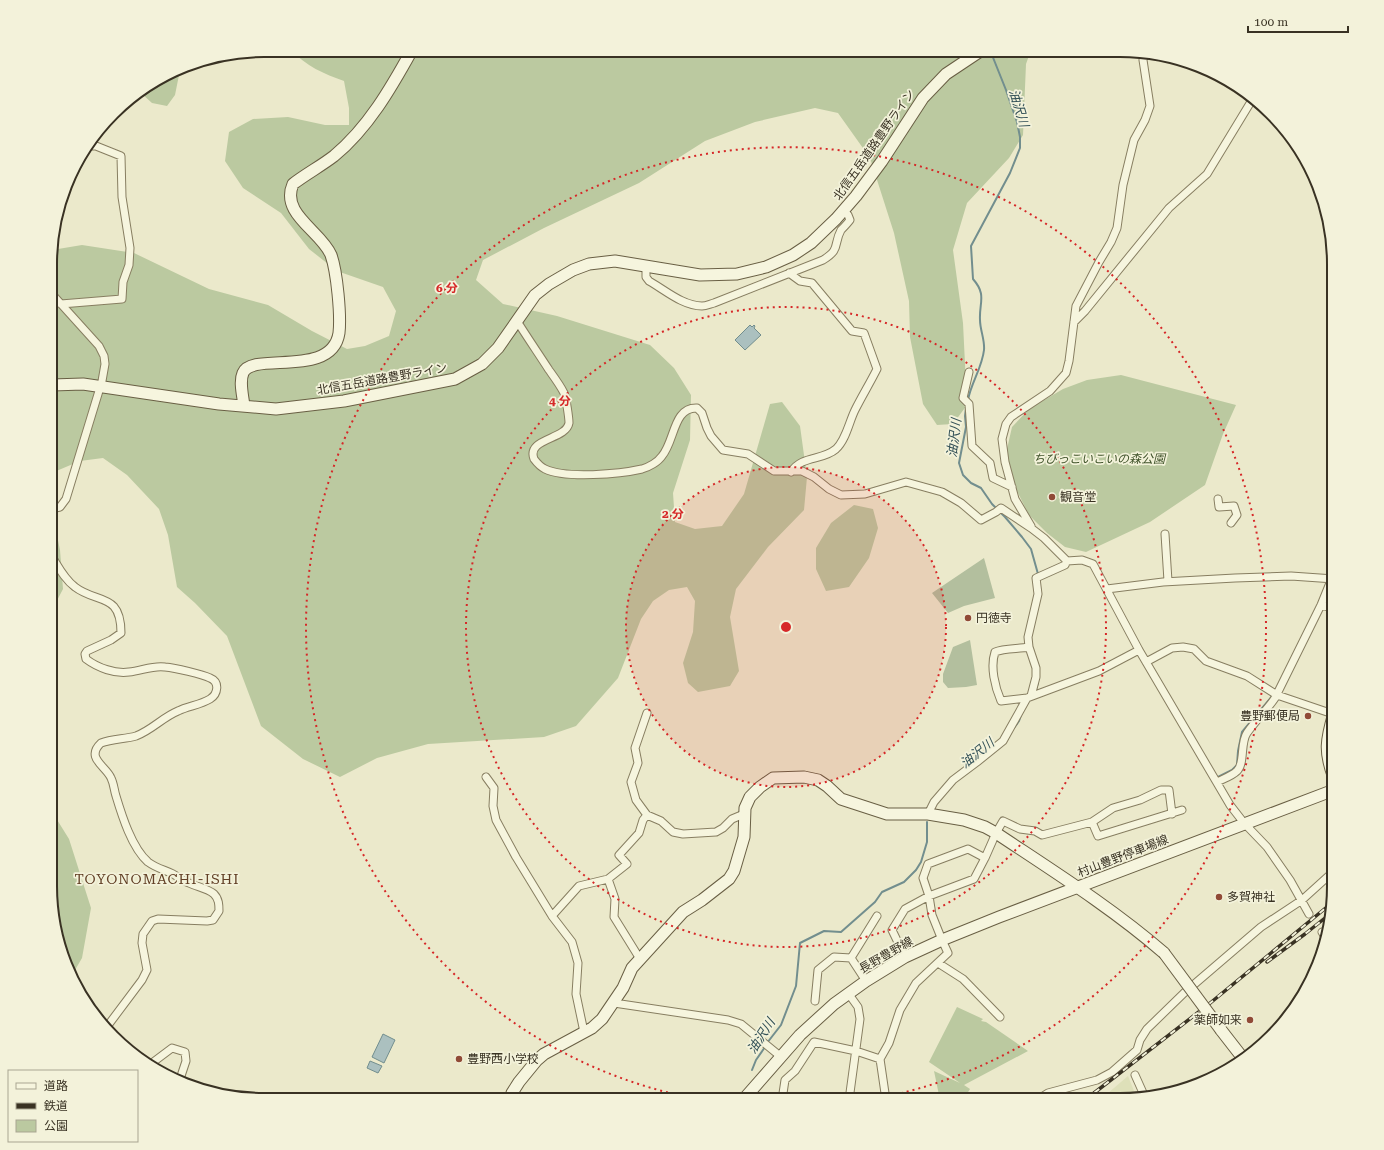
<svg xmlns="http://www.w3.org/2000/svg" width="1384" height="1150" font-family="'Roboto Serif','Noto Sans JP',serif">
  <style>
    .farmland { fill: #dee0b9 }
    .green { fill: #bbc9a0 }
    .cemetery { fill: #b3bf9e }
    .water { fill: #abc0bf; stroke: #728e8e }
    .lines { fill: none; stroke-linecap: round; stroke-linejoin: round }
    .stream { stroke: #728e8e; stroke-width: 2 }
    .street-casing { stroke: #877e61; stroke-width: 9 }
    .secondary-casing { stroke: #695f44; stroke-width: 13 }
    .street { stroke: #f6f5de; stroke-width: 7 }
    .secondary { stroke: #f6f5de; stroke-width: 11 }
    .rail-casing { stroke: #393223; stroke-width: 3.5 }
    .rail { stroke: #f3f2da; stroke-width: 2; stroke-dasharray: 6; stroke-linecap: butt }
    .secondary-bridge-casing { stroke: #695f44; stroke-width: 13; stroke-linecap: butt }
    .secondary-bridge { stroke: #f6f5de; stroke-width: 11 }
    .ring { fill: none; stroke: #d62828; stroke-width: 2; stroke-dasharray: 2 4 }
    .poi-dot { fill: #904a36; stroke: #f3f2da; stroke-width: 1.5 }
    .labels { text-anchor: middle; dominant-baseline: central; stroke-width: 3.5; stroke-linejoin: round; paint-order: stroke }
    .street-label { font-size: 12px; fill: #393223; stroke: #f3f2da }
    .park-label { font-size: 12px; font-style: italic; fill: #40532b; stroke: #f3f2da }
    .poi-label { font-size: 12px; fill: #393223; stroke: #f3f2da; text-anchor: start }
    .water-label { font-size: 13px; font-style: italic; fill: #335157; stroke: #f3f2da }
    .quarter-label { font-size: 14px; letter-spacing: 1px; fill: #624026; stroke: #f3f2da }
    .rim { fill: none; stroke: #393223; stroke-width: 2 }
    .centre { fill: #d62828; stroke: #f3f2da; stroke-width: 2 }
    .ring-label { font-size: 12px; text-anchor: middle; font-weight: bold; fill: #d62828; stroke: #f3f2da; stroke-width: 3.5; stroke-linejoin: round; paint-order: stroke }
  </style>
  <rect width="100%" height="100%" fill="#ebe9cb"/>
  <path class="farmland" d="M1128 1076 1134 1091 1129 1098 1120 1100H1100Z"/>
  <path class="green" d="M291 50H1031L1026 64 1023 135 1009 158 967 203 953 250 963 323 967 405 953 424 937 425 923 404 910 337 909 301 894 233 870 158 838 113 815 108 755 122 705 141 639 183 544 228 483 260 476 280 503 304 557 316 650 345 674 368 691 395 690 440 673 493 675 522 695 529 722 526 744 494 770 404 782 402 800 426 807 477 804 510 768 547 736 589 730 617 739 671 730 686 698 692 688 683 683 663 693 632 695 601 687 587 669 590 653 601 641 619 618 678 576 726 544 737 428 744 377 758 340 777 303 759 261 726 227 636 195 603 177 587 168 535 159 509 127 475 103 458 80 461 54 472 51 488 52 250 82 245 134 253 209 289 268 305 312 331 347 349 365 346 389 336 396 311 383 287 337 271 309 249 281 213 243 188 225 161 229 132 253 119 288 117 325 125H349V108L344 81C324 74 306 66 291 50Z
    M180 70 175 95 167 106 152 103 141 93Z
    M1121 375 1236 405 1223 434 1205 485 1150 522 1086 552 1065 547 1047 533 1029 515 1017 491 1008 463 1007 449 1012 427 1029 409 1063 389 1087 380Z
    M854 505 873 509 878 528 869 558 849 587 826 591 816 569V548L831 523Z
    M51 506 60 550 63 589 51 612Z
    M51 810 69 839 91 908 82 958 71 977 50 900Z
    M957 1007 983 1019 981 1021 986 1022 1028 1051 964 1085 970 1089 963 1100H940L934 1071 960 1083 929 1062Z"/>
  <path class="cemetery" d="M984 558 995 598 964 606 948 613 932 593Z
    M970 640 977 685 966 687 948 688 943 682V674L953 647Z"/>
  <path class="water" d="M750 325 752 327 754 325 755 326 754 328 761 335 745 350 735 340Z
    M383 1034 395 1040 384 1063 372 1057Z
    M370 1061 382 1066 378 1073 367 1068Z"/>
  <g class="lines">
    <path class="stream" d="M968 400C971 383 982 368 984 350 985 340 980 330 980 320 979 302 987 295 973 279L971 246 1010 173 1020 148V137L1017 122 1006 90 990 50
      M966 408 965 416 966 427 959 463 963 475 971 483 981 488 992 504 1005 517 1022 537 1031 549 1038 574
      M1328 520 1331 502 1334 496
      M1035 692 1038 683
      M1014 728 1019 721 1021 715
      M1218 777 1232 770 1237 765 1238 751 1242 732 1273 695
      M767 1043 781 1025 796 986 800 943 824 931 841 932 875 902 882 892 904 882 916 870 921 862 927 842V822
      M752 1070 756 1060 765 1047"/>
    <defs>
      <path id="street" d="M646 265V277L649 281C665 290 683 306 702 306 706 306 710 304 714 303L823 260C841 249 833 245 841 230 844 227 847 224 850 220L848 215 843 211
        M789 273 800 281 812 283 852 331 864 333 877 369C870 383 862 396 855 410 849 422 846 440 836 449 822 461 802 455 791 472
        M61 304 122 299 123 282 129 265 130 248 122 197 121 156 96 146H88
        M517 321C527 337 538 353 549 370 554 377 560 385 564 393 566 397 569 418 569 423 566 440 526 438 534 459 537 463 541 467 545 469 566 479 620 474 642 469 649 467 658 462 662 456 675 441 673 407 697 408L702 413 707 428 711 436 723 450 748 454 774 471H802L814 477 829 489 841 495 865 494 906 482 942 492 961 503 981 520 996 512 1001 508 1031 528 1044 538 1067 561 1082 560 1093 564 1139 650 1230 805 1244 823 1267 847 1290 880 1309 914
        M1074 322 1085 311 1169 208 1207 174 1252 100
        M969 372 963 398 969 404 972 446 990 463 993 478 1012 487
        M1218 499 1219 507 1234 506 1237 515 1231 523
        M51 509 60 507 66 499 102 381 105 364 104 356 99 346 52 294
        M1031 526 1015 499 1005 462 1002 439 1006 424 1011 417 1050 391 1066 373 1069 361 1076 306 1099 262 1111 242 1117 228 1123 185 1134 140 1145 120 1150 106 1143 60 1145 53
        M1165 534 1168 581
        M51 555C58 566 64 579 75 587 97 604 121 592 121 633L111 640 87 651 85 654 86 659C98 668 115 674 129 672 141 671 153 665 165 667 175 668 202 674 210 678 220 682 218 694 210 699 200 705 188 706 178 711 163 717 152 730 136 736 125 739 112 739 101 743 85 758 106 766 111 778 114 784 114 790 116 796 122 816 132 848 148 862 156 868 165 870 173 874 178 877 183 881 189 883 197 887 207 888 214 894 219 899 219 905 219 911L213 920 207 921 158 919 152 921 143 934 142 943 147 970 142 980 106 1028
        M1107 589 1163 582 1235 578 1291 576 1334 579
        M1321 605 1334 608
        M1146 662 1172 648 1183 647 1194 649 1206 661 1247 676 1277 695 1333 714
        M1031 696 1036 677V668L1029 647 1028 637 1038 594 1036 578 1065 565 1067 561
        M1027 698 1001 701C995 687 990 667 995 652 1004 648 1018 649 1029 647
        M647 713 635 748 638 763 631 782 636 800 647 815
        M486 777 494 788 493 806 496 820 516 857 552 916 572 942 578 963 576 994 584 1032
        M1217 782C1223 779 1232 776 1237 771 1245 764 1240 743 1247 733 1256 720 1267 710 1275 698L1321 605 1332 578 1331 522 1334 512
        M928 814 934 802 953 780 977 762 1003 741 1027 698 1099 671 1139 650
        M1092 822 1098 836 1182 810
        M608 879 615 899 614 917 640 959
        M552 916 579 886 608 879 627 864 619 855 639 833 643 820 647 815 661 821 673 832 683 834 716 832 723 828 732 819 744 814
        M1322 932 1325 937
        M905 957 892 930 905 909 929 896 974 879 985 858
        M938 963 963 979 1000 1017
        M866 981 851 958 877 916
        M848 993 858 1007 860 1019 849 1100
        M815 1001 818 970 834 957 851 958
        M614 1003 728 1020 741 1024 780 1056
        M152 1063 172 1048 185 1052 186 1061 179 1082
        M1135 1075 1144 1095
        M782 1100 785 1080 795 1071 814 1042 856 1051 880 1059
        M886 1100 880 1059 889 1043 900 1010 916 983 948 953 942 940 932 915 929 896 923 878 928 864 968 849 985 858 996 833 1003 821 1020 829 1035 831 1042 835 1092 822 1113 808 1140 800 1161 790H1169L1172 814
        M1037 1100 1048 1093 1097 1080 1112 1072 1137 1050 1140 1040 1147 1029 1184 993 1261 927 1302 900 1334 871"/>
      <path id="secondary" d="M52 385 83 384 219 404 276 409 344 401 455 379 482 364 498 348 535 295 549 284 573 270 589 264 615 261 700 275 737 274 766 267 793 255 811 243 836 219 856 196 882 161 923 98 946 74 982 50
        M244 406C243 396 239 382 243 373 252 351 332 379 339 333 341 315 337 272 331 255 321 231 280 214 293 184 306 174 321 166 334 156 368 128 391 88 412 50
        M1334 778C1324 752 1326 740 1334 713
        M1221 1030 1242 1057
        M510 1100 512 1093 519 1082 537 1060 544 1054 592 1028 602 1019 623 988 632 968 683 912 702 900 729 879 734 871 744 837 745 808 750 797 760 787 773 778 804 777 818 780 827 786 841 799 887 814H928L964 820 985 827 996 833C1053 871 1112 908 1164 953
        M743 1100 800 1035 834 1004 866 981 905 957 942 940 999 917 1334 790"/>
    </defs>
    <use href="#street" class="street-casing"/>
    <use href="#secondary" class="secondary-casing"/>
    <use href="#street" class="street"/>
    <use href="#secondary" class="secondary"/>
    <defs>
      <path id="rail" d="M1267 962 1305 934 1330 914
        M1085 1100 1209 1004 1333 902"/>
    </defs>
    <use href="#rail" class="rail-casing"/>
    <use href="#rail" class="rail"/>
    <defs>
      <path id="secondary-bridge" d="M1164 953 1221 1030"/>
    </defs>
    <use href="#secondary-bridge" class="secondary-bridge-casing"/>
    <use href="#secondary-bridge" class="secondary-bridge"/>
  </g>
  <circle cx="786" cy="627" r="160" fill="#d62828" fill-opacity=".12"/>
  <g class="ring">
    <circle cx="786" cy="627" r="160"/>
    <circle cx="786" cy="627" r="320"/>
    <path d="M703 1100A480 480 0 1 1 869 1100"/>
  </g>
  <g class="poi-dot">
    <circle cx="1052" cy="497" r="4"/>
    <circle cx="968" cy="618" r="4"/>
    <circle cx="1308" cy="716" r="4"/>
    <circle cx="1219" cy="897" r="4"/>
    <circle cx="1250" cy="1020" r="4"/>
    <circle cx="459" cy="1059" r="4"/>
  </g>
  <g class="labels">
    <g class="street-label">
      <text transform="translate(874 145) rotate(-55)">北信五岳道路豊野ライン</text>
      <text transform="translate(382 379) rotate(-10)">北信五岳道路豊野ライン</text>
      <text transform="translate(1123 856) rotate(-21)">村山豊野停車場線</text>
      <text transform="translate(886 955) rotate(-30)">長野豊野線</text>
    </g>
    <g class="park-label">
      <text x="1099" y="459">ちびっこいこいの森公園</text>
    </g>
    <g class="poi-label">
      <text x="1060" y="497">観音堂</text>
      <text x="976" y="618">円徳寺</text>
      <text x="1300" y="716" text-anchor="end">豊野郵便局</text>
      <text x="1227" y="897">多賀神社</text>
      <text x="1242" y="1020" text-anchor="end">薬師如来</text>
      <text x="467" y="1059">豊野西小学校</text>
    </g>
    <g class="water-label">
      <text transform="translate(1019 108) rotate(73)">油沢川</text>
      <text transform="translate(954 438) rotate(-83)">油沢川</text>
      <text transform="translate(977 753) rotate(-39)">油沢川</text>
      <text transform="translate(761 1036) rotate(-57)">油沢川</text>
    </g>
    <g class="quarter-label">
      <text x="157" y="879">TOYONOMACHI-ISHI</text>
    </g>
  </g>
  <path d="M0 0H1384V1150H0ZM264 57H1120A207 207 0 0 1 1327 264V886A207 207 0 0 1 1120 1093H264A207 207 0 0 1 57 886V264A207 207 0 0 1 264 57Z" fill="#f3f2da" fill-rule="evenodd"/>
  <path class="rim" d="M264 57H1120A207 207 0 0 1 1327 264V886A207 207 0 0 1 1120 1093H264A207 207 0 0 1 57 886V264A207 207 0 0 1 264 57Z"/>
  <circle cx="786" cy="627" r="6" class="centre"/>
  <g class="ring-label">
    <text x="447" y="292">6 分</text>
    <text x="560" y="405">4 分</text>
    <text x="673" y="518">2 分</text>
  </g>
  <rect x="8" y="1070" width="130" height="72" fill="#f3f2da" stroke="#a9a591"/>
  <rect x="16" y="1083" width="20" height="6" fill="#f6f5de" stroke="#a9a591"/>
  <text x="44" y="1090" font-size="12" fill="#393223">道路</text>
  <rect x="16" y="1103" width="20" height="6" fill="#393223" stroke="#a9a591"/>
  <text x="44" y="1110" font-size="12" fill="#393223">鉄道</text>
  <rect x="16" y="1120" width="20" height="12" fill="#bbc9a0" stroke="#a9a591"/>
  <text x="44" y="1130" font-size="12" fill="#393223">公園</text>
  <path d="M1248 26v6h100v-6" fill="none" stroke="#393223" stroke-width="2"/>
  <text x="1254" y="26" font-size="12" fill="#393223" stroke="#f3f2da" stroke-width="3" paint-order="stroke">100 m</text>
</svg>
